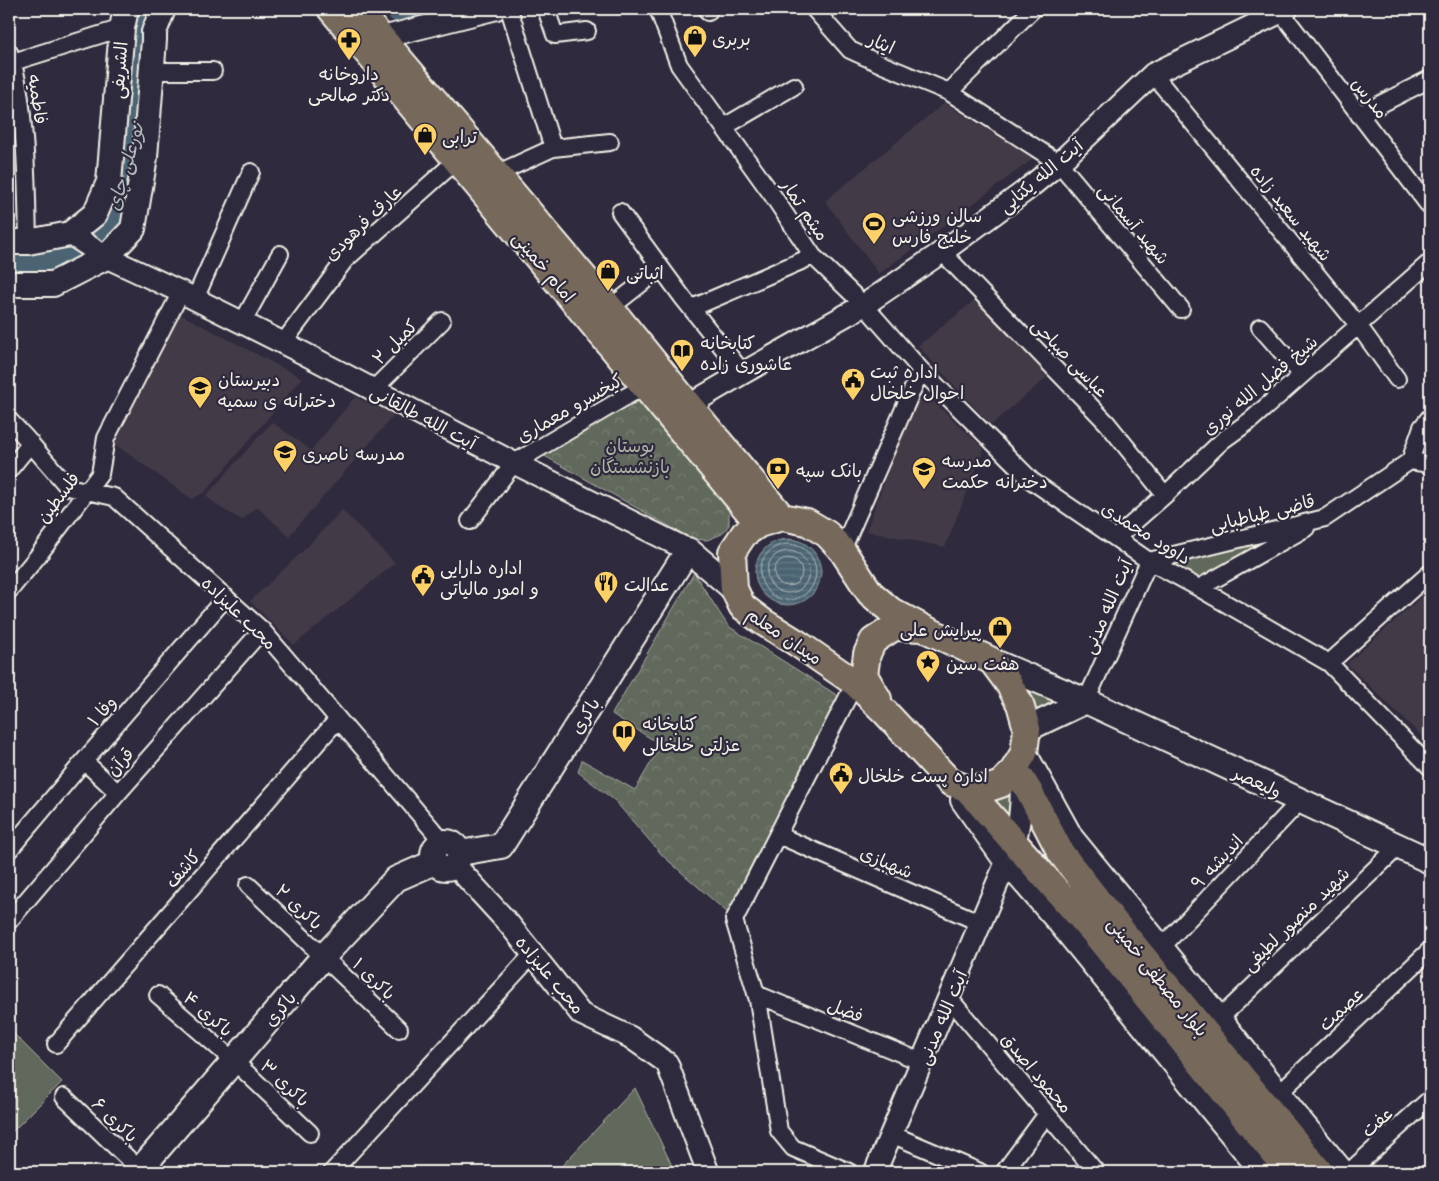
<svg xmlns="http://www.w3.org/2000/svg" width="1439" height="1181" font-family="'Playpen Sans','Playpen Sans Arabic',sans-serif">
  <style>
    .built { fill: #433a47 }
    .green { fill: #61695c; stroke: #aaada2 }
    .forest { fill: url(#forest-crowns); stroke: #aaada2 }
    .water { fill: url(#water-rules); stroke: #8f9ca1 }
    .lines { fill: none; stroke-linecap: round; stroke-linejoin: round }
    .shore { stroke: #b0b9b9; stroke-width: 1 }
    .river { stroke: #4b6472; stroke-width: 28 }
    .minor-casing { stroke: #f4f1e8; stroke-width: 20 }
    .tertiary-casing { stroke: #f4f1e8; stroke-width: 25 }
    .secondary-casing { stroke: #f4f1e8; stroke-width: 28 }
    .primary-casing { stroke: #f4f1e8; stroke-width: 30 }
    .minor { stroke: #2f2a3d; stroke-width: 16 }
    .tertiary { stroke: #2f2a3d; stroke-width: 21 }
    .secondary { stroke: #2f2a3d; stroke-width: 24 }
    .primary { stroke: #76695c; stroke-width: 26 }
    .labels { text-anchor: middle; dominant-baseline: central; stroke-width: 4.5; stroke-linejoin: round; paint-order: stroke }
    .poi-label { font-size: 18px; fill: #f4f1e8; stroke: #2f2a3d; text-anchor: start }
    .street-label { font-size: 18px; fill: #f4f1e8; stroke: #2f2a3d }
    .park-label { font-size: 18px; fill: #b2b4a9; stroke: #2f2a3d }
    .water-label { font-size: 19px; font-style: italic; fill: #b0b9b9; stroke: #2f2a3d }
  </style>
  <defs>
    <pattern id="forest-crowns" width="20" height="18" patternUnits="userSpaceOnUse" patternTransform="scale(1.25)"><rect width="20" height="18" fill="#61695c"/><path d="M2 6a3 3 0 1 1 6 0M12 15a3 3 0 1 1 6 0" fill="none" stroke="#787f73"/></pattern>
    <pattern id="water-rules" width="6" height="5" patternUnits="userSpaceOnUse" patternTransform="scale(1.25)"><rect width="6" height="5" fill="#4b6472"/><path d="M0 2.5h6" fill="none" stroke="#667b86"/></pattern>
  </defs>
  <rect width="100%" height="100%" fill="#2f2a3d"/>
  <filter id="ink" filterUnits="userSpaceOnUse"><feTurbulence type="fractalNoise" baseFrequency=".02" numOctaves="2"/><feDisplacementMap in="SourceGraphic" scale="10" xChannelSelector="R" yChannelSelector="G"/><feConvolveMatrix kernelMatrix="1 2 1 2 8 2 1 2 1" color-interpolation-filters="sRGB"/></filter>
  <g filter="url(#ink)">
    <path class="built" d="M944 103 1034 158 879 274 825 201Z
      M991 287 1052 373 991 425 918 346Z
      M176 312 302 378 205 492 192 499 110 441Z
      M919 388 984 449 945 547 866 531Z
      M355 397 394 415 289 536 257 507 242 520 221 508 206 496 272 422 311 450Z
      M342 510 395 563 294 645 250 601 302 552Z
      M1430 589V744L1347 664Z"/>
    <path class="green" d="M1296 530 1200 582 1165 562Z
      M1014 680 1060 697 1049 703 1037 712Z
      M1017 786 1013 829 990 803Z
      M9 1029 62 1082 9 1135Z
      M635 1088 675 1172H556Z"/>
    <path class="forest" d="M641 400 689 458 729 511V525L722 534 707 540 692 539 541 454Z
      M694 573 728 626 843 699 730 915 663 856 614 800 578 772 582 760 635 790 661 745 612 714Z"/>
    <path class="water" d="M755 572a33 33 0 1 1 66 0a33 33 0 1 1-66 0Z"/>
    <g class="lines">
      <path class="shore" d="M760 572a28 28 0 1 1 56 0a28 28 0 1 1-56 0Z
        M767 572a21 21 0 1 1 42 0a21 21 0 1 1-42 0Z
        M774 572a14 14 0 1 1 28 0a14 14 0 1 1-28 0Z"/>
      <path class="river" d="M400 9 429 10 435 9
        M103 236 139 120 137 42 152 9
        M9 264H21L74 251"/>
      <defs>
        <path id="minor" d="M509 9 553 148
          M546 9 555 35 587 31
          M658 9 679 65 773 196 813 256 864 305 921 370 1032 481 1149 561 1199 588 1329 663 1430 767
          M707 9 708 12
          M814 9 850 50 883 65 949 92 1059 163 1181 309
          M1281 12 1430 207
          M9 52C18 76 21 101 23 127 27 165 27 204 28 242
          M13 62 122 28
          M151 71H213
          M1153 74 1358 325 1397 379
          M949 92 1033 9
          M1359 115 1428 80
          M724 127 794 86
          M496 174 553 148 610 142
          M620 212 683 298 743 373
          M942 252 1107 423 1165 495
          M195 299 251 172
          M610 308 661 268
          M692 308 813 256
          M242 323 280 254
          M1260 327 1302 375
          M283 343 345 260 457 160
          M373 390 442 321
          M9 420 25 437 68 487 114 497 262 630 443 842
          M1410 461 1430 464
          M9 470 31 443
          M470 521 514 463 627 396 645 386
          M1116 538 1165 495 1223 440 1251 420 1430 262
          M842 550 921 370
          M1149 561 1325 518 1410 461 1422 427 1430 417
          M1199 588 1306 528
          M9 591 37 557 100 474 106 438 181 292
          M1329 663 1430 573
          M1086 701 1149 561
          M84 761 118 793
          M778 835 981 923
          M9 850 84 761 226 597
          M248 885 399 1029
          M9 921 118 793 262 630
          M1161 948 1300 801
          M756 994 922 1062
          M158 995 234 1061 310 1133
          M949 998 1096 1172
          M1219 1019 1399 846
          M56 1044 338 719
          M1278 1094 1430 950
          M64 1097 142 1172
          M891 1134 980 1172
          M332 1172 533 954
          M849 1172 793 1148 779 1131 758 1000 734 920 855 683
          M1004 1172 1047 1114
          M1349 1172 1430 1099"/>
        <path id="tertiary" d="M380 38 495 9
          M70 234 106 257 181 292 303 353 514 463 688 550
          M690 407 704 396 743 373 864 305 942 252 1025 191 1059 163 1153 74 1287 9
          M455 865 509 924 581 1014 630 1037 667 1063 708 1172
          M875 1172 1014 844C1021 822 1022 801 1021 778"/>
        <path id="secondary" d="M9 242H28L70 234 95 214 109 182 122 28 126 9
          M9 284H53L106 257 133 229 145 157 154 40V32L163 9
          M992 661 1086 701 1430 861
          M1027 729 1086 701
          M1024 753 1071 838 1207 1004 1299 1120 1342 1172
          M963 800 1007 862 1057 919 1263 1172
          M433 855a13 13 0 1 1 26 0a13 13 0 1 1-26 0Z
          M460 853 501 846 688 550 734 589
          M138 1172 324 956 396 879 435 862"/>
        <path id="primary" d="M331 9 759 524
          M357 9 610 308 690 407 782 517
          M782 517 807 522 827 534 842 550 870 593 891 611 923 628 992 661 1009 684 1020 704 1027 729 1024 753 1013 771 1001 784 986 789 966 788 950 782 885 712 855 683 797 643 763 622 742 606 734 589 732 552 744 534 759 524Z
          M878 699 864 675 867 654 873 641 894 627 922 628
          M1013 771 1021 778 1029 791 1061 853 1113 920 1320 1172
          M966 788 1096 935 1289 1172"/>
      </defs>
      <use href="#minor" class="minor-casing"/>
      <use href="#tertiary" class="tertiary-casing"/>
      <use href="#secondary" class="secondary-casing"/>
      <use href="#primary" class="primary-casing"/>
      <use href="#minor" class="minor"/>
      <use href="#tertiary" class="tertiary"/>
      <use href="#secondary" class="secondary"/>
      <use href="#primary" class="primary"/>
    </g>
  </g>
  <defs>
    <symbol id="shop-pin" viewBox="-11 -11 22 30"><path d="M0 17L-7.5 6A9.5 9.5 0 1 1 7.5 6Z" fill="#ffd166" stroke="#2f2a3d"/><path d="M-5-2.5h2.3a2.7 3.5 0 0 1 5.4 0H5L5.5 6h-11ZM-1.5-2.5h3a1.5 2.3 0 0 0-3 0Z" fill="#111"/></symbol>
    <symbol id="pharmacy-pin" viewBox="-11 -11 22 30"><path d="M0 17L-7.5 6A9.5 9.5 0 1 1 7.5 6Z" fill="#ffd166" stroke="#2f2a3d"/><path d="M-2-6h4v4h4v4h-4v4h-4v-4h-4v-4h4Z" fill="#111"/></symbol>
    <symbol id="stadium-pin" viewBox="-11 -11 22 30"><path d="M0 17L-7.5 6A9.5 9.5 0 1 1 7.5 6Z" fill="#ffd166" stroke="#2f2a3d"/><path d="M0-5a6.5 5 0 1 0 0 10a6.5 5 0 1 0 0-10ZM-3.5-1.8h7v3.6h-7Z" fill="#111"/></symbol>
    <symbol id="library-pin" viewBox="-11 -11 22 30"><path d="M0 17L-7.5 6A9.5 9.5 0 1 1 7.5 6Z" fill="#ffd166" stroke="#2f2a3d"/><path d="M-6-4Q-3-5.5-.7-3.5V5Q-3 3-6 4ZM6-4Q3-5.5 .7-3.5V5Q3 3 6 4Z" fill="#111"/></symbol>
    <symbol id="civic-pin" viewBox="-11 -11 22 30"><path d="M0 17L-7.5 6A9.5 9.5 0 1 1 7.5 6Z" fill="#ffd166" stroke="#2f2a3d"/><path d="M-.6-6.5H3V-4.5H.6V-3L4-1V1h2V6H-6V1h2V-1L-.6-3ZM-1.2 2.5V6h2.4V2.5Z" fill="#111"/></symbol>
    <symbol id="school-pin" viewBox="-11 -11 22 30"><path d="M0 17L-7.5 6A9.5 9.5 0 1 1 7.5 6Z" fill="#ffd166" stroke="#2f2a3d"/><path d="M0-5L7-2L0 1L-7-2ZM-4 1L0 2.5L4 1V4Q0 6-4 4Z" fill="#111"/></symbol>
    <symbol id="bank-pin" viewBox="-11 -11 22 30"><path d="M0 17L-7.5 6A9.5 9.5 0 1 1 7.5 6Z" fill="#ffd166" stroke="#2f2a3d"/><path d="M-6-4H6V4H-6ZM0-2.3a2.3 2.3 0 1 0 0 4.6a2.3 2.3 0 1 0 0-4.6Z" fill="#111"/></symbol>
    <symbol id="restaurant-pin" viewBox="-11 -11 22 30"><path d="M0 17L-7.5 6A9.5 9.5 0 1 1 7.5 6Z" fill="#ffd166" stroke="#2f2a3d"/><path d="M-5-6h1v4h1v-4h1v4h1v-4h1v5L-1.5 .5V6h-2V.5L-5-1ZM5-6V6H3V1.5H1.5Q1.5-4 5-6Z" fill="#111"/></symbol>
    <symbol id="sight-pin" viewBox="-11 -11 22 30"><path d="M0 17L-7.5 6A9.5 9.5 0 1 1 7.5 6Z" fill="#ffd166" stroke="#2f2a3d"/><path d="M0-6L1.8-2.2L6-1.7L2.9 1.2L3.7 5.4L0 3.3L-3.7 5.4L-2.9 1.2L-6-1.7L-1.8-2.2Z" fill="#111"/></symbol>
  </defs>
  <g fill-rule="evenodd">
    <use href="#shop-pin" x="681" y="23" width="28" height="38"/>
    <use href="#pharmacy-pin" x="335" y="26" width="28" height="38"/>
    <use href="#shop-pin" x="411" y="121" width="28" height="38"/>
    <use href="#stadium-pin" x="860" y="210" width="28" height="38"/>
    <use href="#shop-pin" x="594" y="257" width="28" height="38"/>
    <use href="#library-pin" x="668" y="337" width="28" height="38"/>
    <use href="#civic-pin" x="839" y="366" width="28" height="38"/>
    <use href="#school-pin" x="186" y="374" width="28" height="38"/>
    <use href="#school-pin" x="271" y="438" width="28" height="38"/>
    <use href="#bank-pin" x="764" y="455" width="28" height="38"/>
    <use href="#school-pin" x="910" y="455" width="28" height="38"/>
    <use href="#civic-pin" x="409" y="562" width="28" height="38"/>
    <use href="#restaurant-pin" x="592" y="569" width="28" height="38"/>
    <use href="#shop-pin" x="986" y="614" width="28" height="38"/>
    <use href="#sight-pin" x="914" y="648" width="28" height="38"/>
    <use href="#library-pin" x="610" y="718" width="28" height="38"/>
    <use href="#civic-pin" x="827" y="760" width="28" height="38"/>
  </g>
  <g class="labels">
    <g class="poi-label">
      <text x="712" y="37">بربری</text>
      <text x="349" y="72" text-anchor="middle">داروخانه<tspan x="349" dy="21">دکتر صالحی</tspan></text>
      <text x="442" y="135">ترابی</text>
      <text x="892" y="214">سالن ورزشی<tspan x="892" dy="21">خلیج فارس</tspan></text>
      <text x="626" y="271">اثباتی</text>
      <text x="700" y="341">کتابخانه<tspan x="700" dy="21">عاشوری زاده</tspan></text>
      <text x="870" y="370">اداره ثبت<tspan x="870" dy="21">احوال خلخال</tspan></text>
      <text x="218" y="378">دبیرستان<tspan x="218" dy="21">دخترانه ی سمیه</tspan></text>
      <text x="302" y="452">مدرسه ناصری</text>
      <text x="942" y="459">مدرسه<tspan x="942" dy="21">دخترانه حکمت</tspan></text>
      <text x="796" y="469">بانک سپه</text>
      <text x="440" y="566">اداره دارایی<tspan x="440" dy="21">و امور مالیاتی</tspan></text>
      <text x="624" y="583">عدالت</text>
      <text x="982" y="628" text-anchor="end">پیرایش علی</text>
      <text x="946" y="662">هفت سین</text>
      <text x="642" y="722">کتابخانه<tspan x="642" dy="21">عزلتی خلخالی</tspan></text>
      <text x="858" y="774">اداره پست خلخال</text>
    </g>
    <g class="street-label">
      <text transform="translate(882 42) rotate(24)">ایثار</text>
      <text transform="translate(118 70) rotate(-86)">الشریفی</text>
      <text transform="translate(1371 97) rotate(52)">مدرس</text>
      <text transform="translate(39 99) rotate(82)">فاطمیه</text>
      <text transform="translate(1040 175) rotate(-40)">آیت الله یکتایی</text>
      <text transform="translate(806 209) rotate(56)">میثم تمار</text>
      <text transform="translate(1292 212) rotate(51)">شهید سعید زاده</text>
      <text transform="translate(362 222) rotate(-44)">عارف فرهودی</text>
      <text transform="translate(1135 223) rotate(50)">شهید آسمانی</text>
      <text transform="translate(545 266) rotate(50)">امام خمینی</text>
      <text transform="translate(394 341) rotate(-45)">کمیل ۲</text>
      <text transform="translate(1071 357) rotate(46)">عباسی صباحی</text>
      <text transform="translate(1259 384) rotate(-40)">شیخ فضل الله نوری</text>
      <text transform="translate(569 407) rotate(-30)">کیخسرو معماری</text>
      <text transform="translate(424 416) rotate(28)">آیت الله طالقانی</text>
      <text transform="translate(57 497) rotate(-53)">فلسطین</text>
      <text transform="translate(1262 512) rotate(-14)">قاضی طباطبایی</text>
      <text transform="translate(1147 532) rotate(32)">داوود محمدی</text>
      <text transform="translate(1106 606) rotate(-67)">آیت الله مدنی</text>
      <text transform="translate(240 612) rotate(44)">محب علیزاده</text>
      <text transform="translate(785 635) rotate(34)">میدان معلم</text>
      <text transform="translate(101 710) rotate(-49)">وفا ۱</text>
      <text transform="translate(584 715) rotate(-58)">باکری</text>
      <text transform="translate(119 761) rotate(-49)">قرآن</text>
      <text transform="translate(1258 781) rotate(25)">ولیعصر</text>
      <text transform="translate(887 861) rotate(23)">شهبازی</text>
      <text transform="translate(1216 861) rotate(-47)">اندیشه ۹</text>
      <text transform="translate(182 868) rotate(-49)">کاشف</text>
      <text transform="translate(300 906) rotate(43)">باکری ۲</text>
      <text transform="translate(1295 918) rotate(-44)">شهید منصور لطیفی</text>
      <text transform="translate(551 974) rotate(50)">محب علیزاده</text>
      <text transform="translate(1159 976) rotate(51)">بلوار مصطفی خمینی</text>
      <text transform="translate(375 978) rotate(44)">باکری ۱</text>
      <text transform="translate(279 1008) rotate(-49)">باکری</text>
      <text transform="translate(1340 1008) rotate(-44)">عصمت</text>
      <text transform="translate(846 1009) rotate(22)">فضل</text>
      <text transform="translate(209 1013) rotate(41)">باکری ۴</text>
      <text transform="translate(941 1017) rotate(-67)">آیت‌ الله مدنی</text>
      <text transform="translate(1038 1072) rotate(50)">محمود اصدق</text>
      <text transform="translate(286 1082) rotate(43)">باکری ۳</text>
      <text transform="translate(116 1119) rotate(44)">باکری ۶</text>
      <text transform="translate(1376 1121) rotate(-42)">عفت</text>
    </g>
    <g class="park-label">
      <text x="630" y="444">بوستان<tspan x="630" dy="21">بازنشستگان</tspan></text>
    </g>
    <g class="water-label">
      <text transform="translate(124 166) rotate(-74)">نورعلی چای</text>
    </g>
  </g>
  <rect width="1439" height="1181" fill="none" stroke="#2f2a3d" stroke-width="30"/>
  <rect x="15" y="15" width="1409" height="1151" fill="none" stroke="#f4f1e8" stroke-width="2" filter="url(#ink)"/>
</svg>
